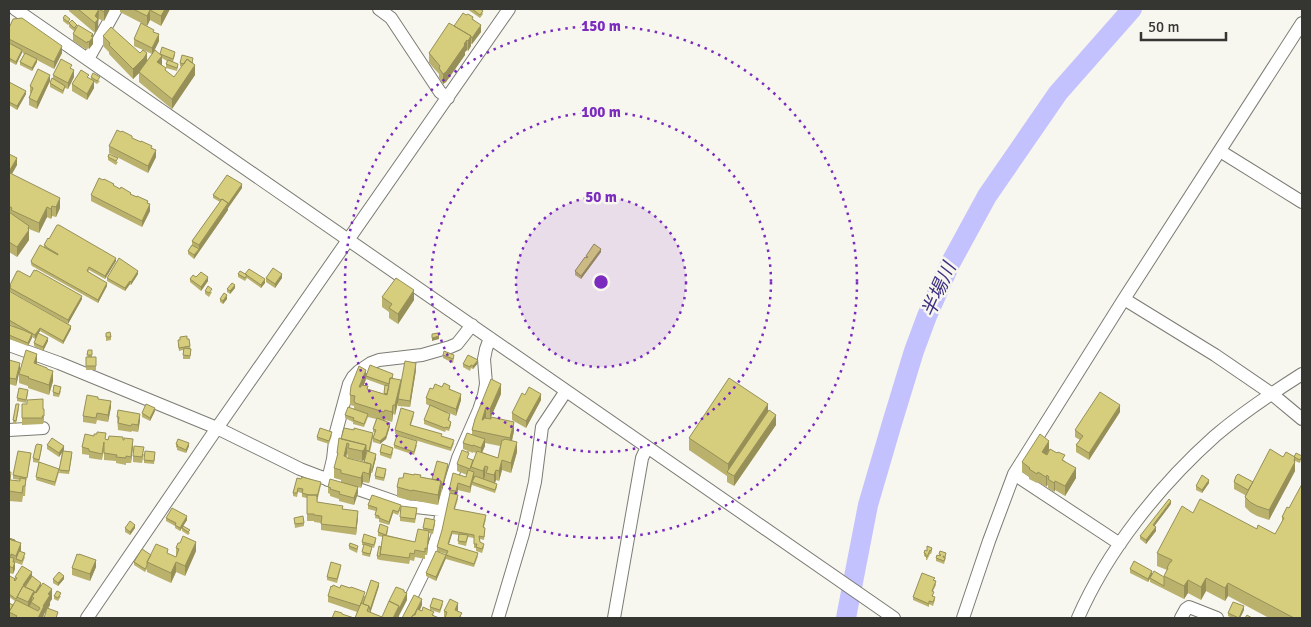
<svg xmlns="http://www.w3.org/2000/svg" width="1311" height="627" font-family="Signika,'Noto Sans JP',sans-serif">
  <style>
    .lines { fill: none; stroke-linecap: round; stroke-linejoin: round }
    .river { stroke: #c4c2fe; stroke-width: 20 }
    .minor-casing { stroke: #7c7c75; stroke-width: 14 }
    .minor { stroke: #fff; stroke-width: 12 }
    .wall { fill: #b9b16c; fill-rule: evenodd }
    .shaded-wall { fill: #969058 }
    .building { fill: #d7ce7d; stroke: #969058 }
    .ring { fill: none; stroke: #7b2cbf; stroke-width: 2.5; stroke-dasharray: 2.5 5 }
    .labels { text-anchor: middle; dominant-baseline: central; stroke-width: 5; stroke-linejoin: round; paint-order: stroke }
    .water-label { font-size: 19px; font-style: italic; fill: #3e2f82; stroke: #f7f6ef }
    .centre { fill: #7b2cbf; stroke: #f7f6ef; stroke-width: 2.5 }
    .ring-label { font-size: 15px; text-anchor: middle; font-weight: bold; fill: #7b2cbf; stroke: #f7f6ef; stroke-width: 5; stroke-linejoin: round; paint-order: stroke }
  </style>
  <rect width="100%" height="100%" fill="#f7f6ef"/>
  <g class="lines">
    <path class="river" d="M846 618 868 505 892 423 914 351 927 316 950 264 987 196 1058 93 1132 9"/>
    <defs>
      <path id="minor" d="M15 9 894 618
        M379 9 391 18 440 92 448 98
        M88 59 116 9
        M1220 151 1302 202
        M1124 299 1215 355 1272 394 1302 419
        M9 345 59 363 217 428 300 469 321 477 361 490 407 506 442 510
        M9 430 43 428
        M1014 474 1120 544
        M328 480 333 459 336 432 349 384 353 377 359 371 371 363 379 360 422 355 450 347 457 344 472 325
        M87 618 217 428 509 9
        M401 618 429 561 438 534 442 510 458 458 479 410 484 395 486 384 484 359 486 349 490 338
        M498 618 523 534 535 482 542 427 566 391
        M614 618 642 458 647 447
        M963 618 989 541 1014 474 1124 299 1302 23
        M1078 618C1107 551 1160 485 1215 436 1242 413 1272 393 1302 374
        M1181 618 1186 609 1189 607 1217 618"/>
    </defs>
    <use href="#minor" class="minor-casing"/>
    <use href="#minor" class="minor"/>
  </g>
  <path class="wall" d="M69 9H110L104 21 99 19 98 21V29L95 33 69 11Z
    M120 9H170L161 26 150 20 147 26 120 12Z
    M467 9H480L483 14 480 18Z
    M63 18 77 27 93 34V44L89 49 88 48 87 50 73 41V34L74 31 69 27V24L68 25 63 21Z
    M473 19 481 32 472 44H471V46L468 51 467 50 465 52V55L446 82 443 84 439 78V74L429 63V53L454 26Z
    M9 28 62 53 54 69 37 60V62L32 71 20 65V62L24 54 22 52 16 65 9 61Z
    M154 32 159 41 153 53 175 55 173 62 178 67 177 71 166 68V64L167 61 162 58V66L166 71 174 77 182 67 180 66V63L193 62 195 75 172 109 139 82V73L133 79 109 54V52L103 46V36L147 61 152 54 134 46V39Z
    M72 69 74 77 68 89 65 88 63 94 50 87V83L53 79V75Z
    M91 77 100 81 97 84 94 82V88L87 100 72 91V84L89 78 91 79Z
    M50 81 37 109 29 105V98L31 93H30V86Z
    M9 82 26 94 17 110 9 105Z
    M132 138 152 148 156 157 148 173 109 153V146Z
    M9 154 17 165 12 174 60 208 56 217 52 216 51 219 47 217 39 233 29 229V240L17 257 9 252Z
    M108 157 118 162 116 165 108 160Z
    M114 186 148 203 150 211 142 227 91 201V195Z
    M242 188 228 208V210L194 259 188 254V251L192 245V241L220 202 213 198V195Z
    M44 245 116 261 105 279 89 270 88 272 107 286 98 303 32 266 31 264V261L44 248Z
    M601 252 581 279 575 275V271L586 258V256Z
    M138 274 131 285 130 284 125 291 107 281V278Z
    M238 274H245L265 283 261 288 247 278 245 281 238 277Z
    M30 277 82 299 68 324 10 291V285Z
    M196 277 208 281 201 291 190 282V279Z
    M266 278H282L275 288 266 282Z
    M235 288 230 294 227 292V289Z
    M9 291 71 329 63 344 40 331 38 333 48 341 43 351 34 346V343L38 334 35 339 32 337 28 346 9 339V325L15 327 9 324Z
    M205 291 212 292 209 297 205 294Z
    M382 297 414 300 398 324 389 318V312L382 307Z
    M220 299H227L223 304 220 302Z
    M106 333 111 337V340L106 341Z
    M187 339H189L191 352 190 359H183V350L179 351 178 344Z
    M88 350H92V357H96V370H86Z
    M443 355 454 358 453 363 443 358Z
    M9 360 20 369 16 386 9 384Z
    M478 363 473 369 471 368 470 371 463 367V364Z
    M37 364 47 369 53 381 49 395 28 388V386L19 383V374Z
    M416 370 410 407 398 406V401L395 415 393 414 392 422 385 420 390 426 386 439 380 444 373 442V438L370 452 376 458 372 473H371L369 483 363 482 361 488 358 487V493L354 505 339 501V499L330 496V494L328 493V487L341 482V480L334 478V468L337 458V453L341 439 373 436 375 433 373 432V429L376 419 368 417 364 427 353 424V422L345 418V415L354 409V406L350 405V395L366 379 364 385 368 389 384 394 385 386 366 379V376L393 377V378L401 386ZM347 453 348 458 362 461 364 460V462L347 459 346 457Z
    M433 389H450L461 400 456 416 447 412 450 417 449 421 451 425 449 431 446 430 445 432 424 424V420L430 406 426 404V398Z
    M61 391 59 397 53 396V392Z
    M28 393 26 403 17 401V398Z
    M501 394 491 417 514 431 512 441 517 452 511 473 502 470 499 481 496 480 495 483 497 487 495 493 472 485V484L470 493 458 490 457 495 458 499 455 509 486 519 484 527 485 531 484 540 480 539V542L484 547 482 553 476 551V548H474V538L468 537 466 546 458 544 459 535 452 534 449 544 478 556 474 567 446 559V554L437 551V547L442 530 450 496 449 490 466 477 467 475 457 471V464L469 459 473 462 476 453 473 452V453L463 449V443L472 435V430L475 419ZM485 443 500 446 498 458 482 452 485 446Z
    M525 395 541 400 526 428 512 420V413Z
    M98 399 111 407 108 422 97 420 96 424 83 422V416Z
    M22 404 44 409V423H43V424L22 425Z
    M19 408 16 424H13V420Z
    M155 411 150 421 142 417V413Z
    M768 412 776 425 734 486 727 482V476L689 450V438Z
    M1120 412 1089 460 1076 452V445L1080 440 1075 437V430Z
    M414 415 411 425 441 436 454 443 451 451 395 434V430Z
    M117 417 140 420 138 432 132 431 131 432 118 430Z
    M332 435 329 444 317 440V437Z
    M106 439 123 440 133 446 131 463H126V465L116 463V461L104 460V451L102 460 89 458V455L82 454V447Z
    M176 444 189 446 186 453 177 450V448L176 447Z
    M47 445 64 450 63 451 72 456 69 474 59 473 62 451 59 457 47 449Z
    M394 445H417L414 455 394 448Z
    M42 448 39 462 59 472 55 486 36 480 39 463 33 462V458Z
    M1049 450 1065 461 1076 478 1065 496 1055 490 1054 492 1048 488V486L1047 485 1046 487 1038 482 1037 483 1029 479V477L1022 472V462Z
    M380 452H393L391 459 380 455Z
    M144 454 142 463 133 462V456Z
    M155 455 154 464 144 463V460Z
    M1302 456 1300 463 1295 461V471L1269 520 1257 516 1250 512 1245 507V495L1234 489V482H1253L1283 457Z
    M31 457 26 481 25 496H23L22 502 9 501V472L11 481H20V480L13 479V475Z
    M448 467 438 505 412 500V501L397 497V487L403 478 421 477 432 479Z
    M386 473 384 481 375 479V476Z
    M297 478 321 485 317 502 343 509 358 517 356 535 321 530V523L314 522V521H307V498L302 497V493L298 492 297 497 293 496V493Z
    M1209 483 1202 493 1196 490V486Z
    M1171 504 1154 526 1156 531 1146 544 1140 539V536Z
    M368 505 401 508 398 515 393 513 389 525 379 522V519L375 518 376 511 368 509Z
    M1287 507 1302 618H1269L1228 596 1225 601 1206 591 1201 600 1188 593 1184 599 1164 589V587V589L1150 582V579L1148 582 1130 573V569L1164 577 1167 570 1157 566V553L1193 513 1257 529 1275 534 1282 522V517Z
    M417 511 415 523 400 521V517Z
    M166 518 187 520 183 526 190 533 188 535 182 531V528L180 531 175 528V526L166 521Z
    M294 518 304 523V526L295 528Z
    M435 524 433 534 429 533 427 555H425V559L415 557 414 561 410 560 409 564 380 560 377 559V556L381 547 383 537 378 536V532L388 530 387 535 415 542 423 530V528Z
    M125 528H135L130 535 125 532Z
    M9 539 15 542 21 550 20 552 25 557 22 565 14 562 15 569 13 574 9 573Z
    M376 541 374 548 372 547 370 557 362 555 364 545H362V542Z
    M349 546 358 549 357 553 349 549Z
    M927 546 932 551 931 554H930L927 560H926V557L924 556V553L927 551Z
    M176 548 196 551 185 576 176 572 171 583 147 572V569L145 572 134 565V562L151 555 168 554 176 557Z
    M939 554 946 557 944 564 936 561V558L939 555Z
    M79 555 96 567 90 581 72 575V568Z
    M446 558 436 581 426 576V573Z
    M341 568 337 583 327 580V577Z
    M32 576 52 599 50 602V605L48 609 58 615 46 610 44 614 43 618H9V603L13 605 15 601 9 597V577L15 578V577Z
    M53 579H64L58 586 53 583Z
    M935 581 936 585 933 591V596L935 600 933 606 929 604V607L913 600V597Z
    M379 586 370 612 382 617 404 592 407 600 398 618H355L357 612 328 602V596H365Z
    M54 596H61L58 601 54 599Z
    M443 604 440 613 431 610 434 616 402 618 422 605 420 610 422 611 430 610V607Z
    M1244 610 1240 618H1232L1228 616V613Z
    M444 611H458L462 618H444Z"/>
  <path class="shaded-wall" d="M99 9 98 29 95 33V16Z
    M105 9H110L104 21V12Z
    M165 9H170L161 26V16Z
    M150 10V20L147 26V16Z
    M481 25V32L472 44V38Z
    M93 34V44L89 49V42Z
    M159 34V41L152 55V48Z
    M471 36V46L468 51V41Z
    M467 40V50L465 52V55L446 82 443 84V74Z
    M62 46V53L54 69V62Z
    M22 50V53L16 65V62Z
    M147 53V63L144 68 133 79V69Z
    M162 56V66L157 62Z
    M37 59V62L32 71V68Z
    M195 65V75L172 109V99Z
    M74 70V77L68 89V83Z
    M50 75V81L37 109V102Z
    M94 81V88L87 100V94Z
    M26 91V94L17 110V106Z
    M156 150V157L148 173V166Z
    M17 158V165L10 177V170Z
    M242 184V188L228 208V210L194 259V255L199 250V245Z
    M60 198V208L56 217V207Z
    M150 204V211L142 227V221Z
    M52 206V216L51 219V209Z
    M47 207V217L39 233V223Z
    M29 226V240L17 257V247Z
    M601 249V252L581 279V276Z
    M116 258V261L105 279V276Z
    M138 271V274L131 285V282Z
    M282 274V278L275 288V284Z
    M208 277V281L201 291V287Z
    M265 279V283L261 288V285Z
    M130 281V284L125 291V288Z
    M107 283V286L98 303V300Z
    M235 285V288L230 294V291Z
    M414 290V300L398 324V314Z
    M227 295V299L223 304V301Z
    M82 296V299L68 324V320Z
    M71 326V329L63 344V341Z
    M40 328V331L35 339V335Z
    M32 334V338L28 346V343Z
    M439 336V339L432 341V338Z
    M48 338V341L43 351V347Z
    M37 354V364L34 373V363Z
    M478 360V363L473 369V366Z
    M20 363V369L16 386V379Z
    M416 363V370L410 407V401Z
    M366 370V379L359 397V387Z
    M53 371V381L49 395V385Z
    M401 380V390L395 415V405Z
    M501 384V394L490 419V409Z
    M461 394V400L456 416V409Z
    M541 394V400L526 428V421Z
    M111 401V407L108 422V415Z
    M768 404V417L728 472V464Z
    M393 405V414L392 422V412Z
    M1120 405V412L1089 460V453Z
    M486 407V417L482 430V420Z
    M155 408V411L150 421V418Z
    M140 414V420L138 432V425Z
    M776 415V425L734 486V476Z
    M514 422V431L510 448V438Z
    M390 423V426L386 439 380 444V441Z
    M133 439V446L131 463V457Z
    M485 439V446L481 455V448Z
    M1049 441V450L1042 462V452Z
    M517 442V452L511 473V463Z
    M189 443V446L186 453V450Z
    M347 443V453L344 466V456Z
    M366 445V454L364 460 362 461V451Z
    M64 446V450L59 457V453Z
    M376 454V458L372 473V470Z
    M1295 457V471L1269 520V510L1294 461Z
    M502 460V470L499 481V471Z
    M371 464V474L369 483V474Z
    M448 464V467L442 491V488Z
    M485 466V476L483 481V471Z
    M1076 468V478L1065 496V486Z
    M496 470V480L494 485V475Z
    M363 472V482L361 488V478Z
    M474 472V479L472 482 470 493V487Z
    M1047 475V485L1046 487V477Z
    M1209 480V483L1202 493V490Z
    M441 481V491L438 505V495Z
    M1055 481V490L1054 492V483Z
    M458 483V490L456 498V491Z
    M358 487V493L354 505V498Z
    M1171 501V504L1153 528V525Z
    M393 510V513L389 525V522Z
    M358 511V517L356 535V528Z
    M187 516V520L180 531V528Z
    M135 525V528L130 535V532Z
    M1156 527V531L1146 544V540Z
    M429 531V538L427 555V549Z
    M452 531V534L448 547V544Z
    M196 542V551L185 576V566Z
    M21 543V550L17 560 16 559V563V556Z
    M446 555V558L436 581V577Z
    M96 560V567L90 581V574Z
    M15 562V569L13 574V568Z
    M176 562V572L171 583V573Z
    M1152 571V574L1148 582V579Z
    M32 572V576L24 587 23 585Z
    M64 576V579L58 586V583Z
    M1206 578V591L1201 600V587Z
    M1188 580V593L1184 599V586Z
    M41 583V586L35 596V593Z
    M379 583V586L370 614V610Z
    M1228 583V596L1225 601V588Z
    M52 589V599L50 602V605L44 614 43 618H38L48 594Z
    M34 591V598L32 597V602L28 609V602Z
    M407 593V600L399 615V609Z
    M422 599V605L416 618H413Z
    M458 603V613L455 610Z
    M399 606V616L398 618H393Z
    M1244 606V610L1240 618H1239Z"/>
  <path class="building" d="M78 9H105L104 12 99 9 95 16 98 19 95 23Z
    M133 9H165L161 16 150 10 147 16Z
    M472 9H480L483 11 480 15Z
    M463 13 466 15 468 14 473 17 472 19 481 25 472 38 471 37V36L454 26Z
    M65 15 70 19 68 22 63 18Z
    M22 18 62 46 54 62 9 39V28L13 19Z
    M72 20 77 25 74 28 69 23Z
    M141 23 154 30 153 32 159 34 152 48 134 39Z
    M449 23 471 36 468 41 467 40 464 44 465 45 446 72 443 74 439 68 440 66 429 53Z
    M78 25 93 34 91 36 93 37 89 42 88 41 87 43 73 34Z
    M111 27 140 53 143 50 147 53 144 58 133 69 109 45 110 43 103 36Z
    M9 43 22 50 16 62 9 58Z
    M162 47 175 52 173 59 160 54Z
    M155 50 162 56 157 62 166 68 165 70 174 77 187 59 195 65 172 99 139 72Z
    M25 53 37 59 32 68 20 62Z
    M182 55 193 58 192 63 187 59 184 64 180 63Z
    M61 59 72 65 70 68 74 70 68 83 53 75Z
    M168 60 178 64 177 68 166 64Z
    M38 69 50 75 37 102 29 98 33 88 30 86Z
    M81 70 89 75 87 77 94 81 87 94 72 84Z
    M93 73 100 77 97 81 91 77Z
    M52 78 65 86 63 91 50 83Z
    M9 82 26 91 17 106 9 102Z
    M117 130 121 132 122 131 132 136V138L141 142V141L152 146 151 148 156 150 148 166 109 146Z
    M9 154 17 158 10 170 9 169Z
    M109 154 118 158 116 161 108 157Z
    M10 173 60 198 56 207 52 206 51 209 47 207 39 223 11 210 12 208 9 206V175Z
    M227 175 242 184 228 204V203L222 199 221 200 213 195Z
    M99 178 103 180 104 179 114 184 113 185 120 189 121 187 131 193 130 194 137 197V196L148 201 147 203 150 204 142 221 91 195Z
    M222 199 228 203 199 245 192 241Z
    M9 212 29 226 28 229 29 230 17 247 9 242Z
    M57 225H59L116 258 105 276 89 267 87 271 107 283 98 300 32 263 31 261 40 245 58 255V254L46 247V246L44 245 48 238 49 239Z
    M594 244 601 249 581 276 575 271 585 257 587 258 588 257 586 256Z
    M192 245 199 249 194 255 188 251Z
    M119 258 138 271 131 282 130 281 125 288 107 278Z
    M273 268 282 274 275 284 266 278Z
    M249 269 265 279 261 285 245 274Z
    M34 270 36 271V270L82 296 68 320 10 288 11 286 10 285 17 271H19L30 277Z
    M240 271 247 275 245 278 238 274Z
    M201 272 208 277 201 287 190 279 193 275 196 277Z
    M396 278 414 290 398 314 389 308 392 304 382 297Z
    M232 283 235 285 230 291 227 289Z
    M208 286 212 289 209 293 205 291Z
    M9 291 71 326 63 341 40 328 35 335 9 320Z
    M224 293 227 295 223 301 220 299Z
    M9 325 23 330 32 334 28 343 9 335Z
    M110 332 111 337H106V333Z
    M38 333 48 338 43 347 34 343Z
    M438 333 439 336 432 338V334Z
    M187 336V339H189L190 346 179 348 178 340H180V337Z
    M184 348 191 349 190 356 183 355Z
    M26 350 37 354 34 363 47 368V369L53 371 49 385 28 378 29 377 19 374Z
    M88 350H92V355H87Z
    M444 351 454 355 453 359 443 355Z
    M468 355 478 360 473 366 471 365 470 367 463 364Z
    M86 357H96V366H86Z
    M9 360 20 363 16 379 9 378Z
    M405 361 416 363 410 401 398 399Z
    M370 365 393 374 392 378H390L389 384 366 376Z
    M359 366 366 370 359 387H361V385L368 386 367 389 387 395 390 378 401 380 395 405H393L392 412 385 410 384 412 355 403V402L354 401 355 396 350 395 351 386Z
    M729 378 768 404 728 464 689 438Z
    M491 379 501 384 490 409 486 407 482 420H483L484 418 491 419V417L514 422 510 438 472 430 475 419Z
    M444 383 450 386 449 389 461 394 456 409 426 398 430 388 433 389 435 384 442 387Z
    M54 385 61 387 59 394 53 392Z
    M385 385 389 386 387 394 384 393Z
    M529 387 541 394 526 421 512 413 522 393 525 395Z
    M19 388 28 390 26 400 17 398Z
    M1100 392 1120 405 1089 453 1076 445 1083 436 1075 430Z
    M87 395 98 397V399L111 401 108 415 97 413 96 418 83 416Z
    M43 399V409H44V416H42L43 418H22V404H27V400Z
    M16 404H19L16 421 13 420Z
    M146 404 155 408 150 418 142 413Z
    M430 405 450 414 448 420 451 422 449 428 446 427 445 428 424 420Z
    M348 407 368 414 364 424 353 420 354 418 345 415Z
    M401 408 414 412 410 425 442 434 441 436 454 440 451 448 395 430Z
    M118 410 140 414 138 425 132 424 131 426 118 423 119 417H117Z
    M769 410 776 415 734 476 727 472Z
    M377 418 390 423 386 436 380 441 373 438 376 430 373 429Z
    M320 428 332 432 329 441 317 437Z
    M344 428 354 430V428L373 433 369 451 366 450V445L341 439Z
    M97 432 106 433 105 439 108 440 109 436 123 437V440H124V438L133 439 131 457 126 456V458L116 457 117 455 104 453V442L102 454 89 451V449L82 447 85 434 94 436V434H97Z
    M467 433 485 439 481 448 473 445V446L463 443Z
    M1040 434 1049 441 1042 452 1047 455 1050 449 1057 453 1058 452 1065 455 1062 460 1076 468 1065 486 1055 481 1054 483 1048 479 1049 477 1047 475 1046 477 1038 472 1037 474 1029 469 1030 468 1022 462Z
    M397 435 417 441 414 452 394 445Z
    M52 438 64 446 59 453 47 445Z
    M339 438 366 445 364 450 362 451 348 448 349 444 347 443 344 456 347 457V458L371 464 369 474 363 472 361 478 341 473V470L334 468 338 453H337Z
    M178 439 189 443 186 450 177 446 178 445 176 444Z
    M505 439 517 442 511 463 502 460 499 471 496 470 494 475 486 473 488 467 485 466 483 471 471 467 477 451 498 458 502 440H504Z
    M37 444 42 445 39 460 33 458 36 445Z
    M382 444 393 448 391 455 380 452Z
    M134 446 144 447 142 457 133 456Z
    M1270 449 1283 457 1286 452 1295 457 1294 461 1295 462 1269 510 1257 506 1250 502 1245 497Z
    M462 450 469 453 467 458 473 460 470 469 457 464Z
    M18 451 31 453 27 478 13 475Z
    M63 451 72 452 69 471 59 470Z
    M145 451 155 452 154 461 144 460Z
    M367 451 376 454 372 470 371 469V464L364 462Z
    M1296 453 1302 456 1300 460 1294 457Z
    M437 461 448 464 442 488 441 481 432 479Z
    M39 462 59 469 55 482 36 477Z
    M377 467 386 469 384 478 375 476Z
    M468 470 474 472 470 487 458 483 456 491 449 490 453 473 466 477Z
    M9 472H11L10 480 20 481V478L26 479 25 486H23L22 493 9 491Z
    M404 473 414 475V474L421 475 420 477 441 481 438 495 412 490V491L397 487 399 478H403Z
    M1238 474 1253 482 1248 490 1234 482 1236 476Z
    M1202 475 1209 480 1202 490 1196 486Z
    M475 476 497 484 495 490 472 482Z
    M302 477 321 482 317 497V495H309L302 493 303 489 298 488 297 493H293L297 478 301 479Z
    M330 479 358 487 354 498 339 494 340 492 330 489 331 488 328 487Z
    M1302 484V618H1294L1228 583 1225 588 1206 578 1201 587 1188 580 1184 586 1164 576 1168 568H1167L1170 562H1171L1172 560 1157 553 1182 506 1193 513 1200 499 1257 529 1258 525 1275 534 1284 518 1282 517 1287 507 1289 508Z
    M450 493 458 495 454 509 486 515 483 527 485 528 484 537 479 536 480 542 484 544 482 549 476 547 477 544H474V535L452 531 448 544 478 553 474 564 446 555 448 551 437 547 442 530Z
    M307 495H317V502L343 506 342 509 358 511 356 528 321 524 322 516 314 515V514H307Z
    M372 495 401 505 398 512 393 510 389 522 379 518V516L375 515 377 508 368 505Z
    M1169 499 1171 501 1153 525 1156 527 1146 540 1140 536Z
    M401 506 417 508 415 519 400 517Z
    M172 508 187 516 180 528 175 525 176 523 166 518Z
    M303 516 304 523 295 524 294 518Z
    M425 518 435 520 433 530 423 528Z
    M130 521 135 525 130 532 125 528Z
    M380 524 388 527 386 535 378 532Z
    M183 526 190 530 188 532 182 528Z
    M418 529 429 531 427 549 425 548V552L415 550 414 554 410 553 409 558 380 554 383 535 415 542Z
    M364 534 376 538 374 545 362 542Z
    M459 534 468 535 466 542 458 541Z
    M183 536 196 542 185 566 176 562 171 573 147 562 156 544 168 549 167 553 176 557 179 549 176 548 178 543H180Z
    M9 538 15 540V541L9 539Z
    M9 539 21 543 16 556 11 554V556L9 555Z
    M350 543 358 546 357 549 349 546Z
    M364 544 372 547 370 554 362 552Z
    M379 546 381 547 380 556H377Z
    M927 546 932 548 931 551 930 550 927 557H926V554L924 553 925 550 927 551Z
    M142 549 151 555 147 562V566L145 569 134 562Z
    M19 551 25 553 22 561 16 559Z
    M436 551 446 555 436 577 426 573Z
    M940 551 946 553 945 557 943 556V557L945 558 944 561 936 558 937 555 940 556 941 555 939 554Z
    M77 554 79 555V554L96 560 90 574 72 568Z
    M9 557 14 558 13 562H15L13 568 9 566Z
    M1134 561 1152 571 1148 579 1130 569Z
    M331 562 341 565 337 579 327 577Z
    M22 566 32 572 23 585 24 586H23L16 599 9 594V577H10V576L15 579 14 580 15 581 17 578 15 577Z
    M1154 571 1164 577V586L1150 578Z
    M59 572 64 576 58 583 53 579Z
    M922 573 935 578 933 580 936 581 932 591 934 592 932 596 935 597 933 602 929 601V604L913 597Z
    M32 576 41 583 35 593 34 591 25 587Z
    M371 580 379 583 370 610 369 606 363 604Z
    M43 583 52 589 48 594 50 595 43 606H44L38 618H19L16 617 17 616 9 612 16 600 38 611 40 608 31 602 34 598 32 597 35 592 36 593Z
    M333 585 340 588 341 585 350 588 351 587 365 592 360 606 328 596 331 586 332 587Z
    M23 586 34 591 28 602 17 597Z
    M396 587 404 590V592L407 593 399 609V606L389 601Z
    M57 591 61 593 58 598 54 596Z
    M414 595 422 599 414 615H413L411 618H402Z
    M433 598 443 601 440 610 430 607Z
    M450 599 458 603 455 610 462 613 459 618H445L447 612 444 611Z
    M389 601 399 606 393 618H355L361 603 369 606 367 611 382 617Z
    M1233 602 1244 606 1239 618 1228 613Z
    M9 603 13 605 9 612V617Z
    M423 607 434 612 432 615 439 618H411L413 615H415L417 609 422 611Z
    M47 608 58 612 56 618H44Z
    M335 611 342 613V614L354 618H332Z
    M1247 615 1252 618H1245Z"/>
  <circle cx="601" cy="282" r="85" fill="#7b2cbf" fill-opacity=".12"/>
  <g class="ring">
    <circle cx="601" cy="282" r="85"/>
    <circle cx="601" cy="282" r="170"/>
    <circle cx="601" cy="282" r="256"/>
  </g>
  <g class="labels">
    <g class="water-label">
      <text transform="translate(939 290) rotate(-66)">半場川</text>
    </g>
  </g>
  <circle cx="601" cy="282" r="8" class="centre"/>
  <g class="ring-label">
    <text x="601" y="31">150 m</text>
    <text x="601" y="117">100 m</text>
    <text x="601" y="202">50 m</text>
  </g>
  <rect width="1311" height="627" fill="none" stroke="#353532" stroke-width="20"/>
  <path d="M1141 32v8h85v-8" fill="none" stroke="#353532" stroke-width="2.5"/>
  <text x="1148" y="32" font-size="15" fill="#353532" stroke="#f7f6ef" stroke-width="4" paint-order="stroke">50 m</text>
</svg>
